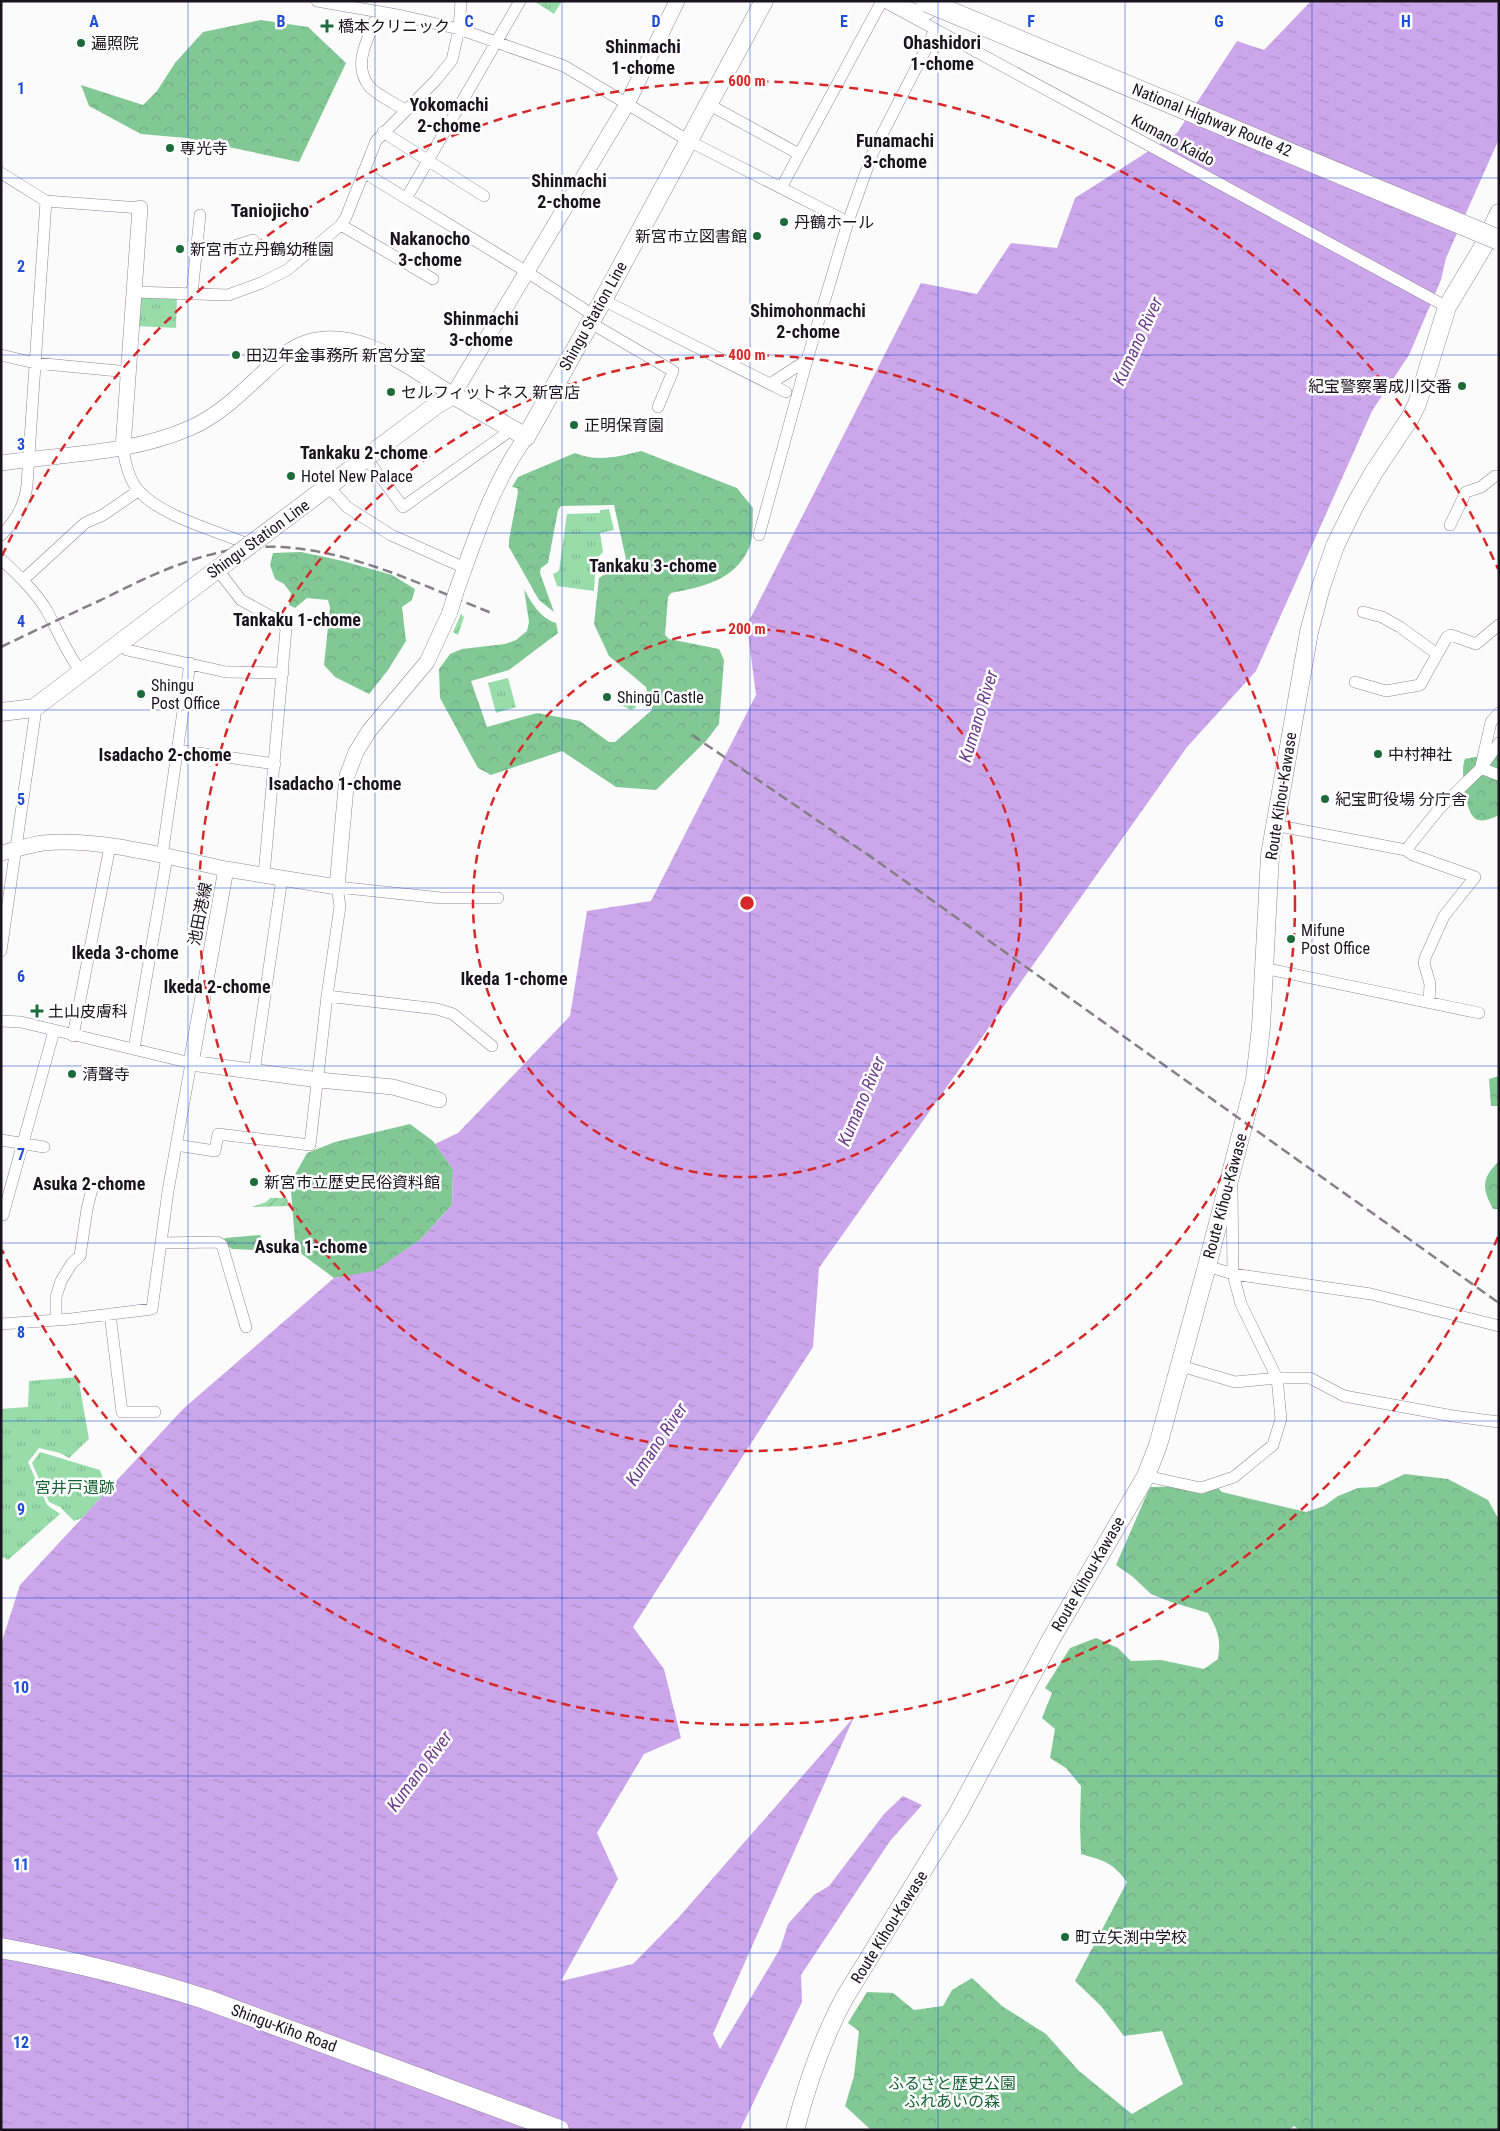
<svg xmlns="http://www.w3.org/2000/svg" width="1500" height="2131" font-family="'Roboto Condensed','Noto Sans JP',sans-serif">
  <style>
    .grass { fill: url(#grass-tufts) }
    .forest { fill: url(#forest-crowns) }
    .garden { fill: url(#garden-furrows) }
    .water { fill: url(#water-ripples) }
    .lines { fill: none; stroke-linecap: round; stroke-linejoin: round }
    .street-casing { stroke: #9384a0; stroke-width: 12 }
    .secondary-casing { stroke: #9384a0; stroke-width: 16 }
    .primary-casing { stroke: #9384a0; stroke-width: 19 }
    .highway-casing { stroke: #9384a0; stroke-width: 21 }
    .street { stroke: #fff; stroke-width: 11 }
    .secondary { stroke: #fff; stroke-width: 15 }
    .primary { stroke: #fff; stroke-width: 18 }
    .highway { stroke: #fff; stroke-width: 20 }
    .rail { stroke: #848086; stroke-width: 2.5; stroke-dasharray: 10 5; stroke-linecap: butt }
    .secondary-bridge-casing { stroke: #9384a0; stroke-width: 16; stroke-linecap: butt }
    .primary-bridge-casing { stroke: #9384a0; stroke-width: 19; stroke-linecap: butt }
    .highway-bridge-casing { stroke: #9384a0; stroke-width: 21; stroke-linecap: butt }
    .secondary-bridge { stroke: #fff; stroke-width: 15 }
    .primary-bridge { stroke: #fff; stroke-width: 18 }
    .highway-bridge { stroke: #fff; stroke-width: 20 }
    .grid { fill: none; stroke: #1d4ed8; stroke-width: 1; stroke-opacity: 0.55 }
    .ring { fill: none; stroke: #d62828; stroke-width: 2.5; stroke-dasharray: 9 6 }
    .poi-dot { fill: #1d6b3b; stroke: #fff; stroke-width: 2 }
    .labels { text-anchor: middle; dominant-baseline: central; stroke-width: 5; stroke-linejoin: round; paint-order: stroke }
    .poi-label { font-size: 16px; fill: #1a141f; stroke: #fff; text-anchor: start }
    .street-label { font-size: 16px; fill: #1a141f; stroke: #fff }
    .park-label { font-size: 16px; fill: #166435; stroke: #fff }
    .neighbourhood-label { font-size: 18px; font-weight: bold; fill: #1a141f; stroke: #fff }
    .water-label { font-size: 18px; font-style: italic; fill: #6d3e8e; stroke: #fff }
    .quarter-label { font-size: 19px; font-weight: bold; fill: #1a141f; stroke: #fff }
    .grid-label { font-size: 16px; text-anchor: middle; font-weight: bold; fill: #1d4ed8; stroke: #fff; stroke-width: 5; stroke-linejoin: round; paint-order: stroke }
    .centre { fill: #d62828; stroke: #fff; stroke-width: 2.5 }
    .ring-label { font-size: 15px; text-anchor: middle; font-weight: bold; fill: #d62828; stroke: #fff; stroke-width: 5; stroke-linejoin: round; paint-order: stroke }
  </style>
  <defs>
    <pattern id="grass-tufts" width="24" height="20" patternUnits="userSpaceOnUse" patternTransform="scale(1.25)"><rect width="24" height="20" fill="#97dca9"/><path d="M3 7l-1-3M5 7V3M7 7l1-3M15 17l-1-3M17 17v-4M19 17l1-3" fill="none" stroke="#82bc91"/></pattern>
    <pattern id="forest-crowns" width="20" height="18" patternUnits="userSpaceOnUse" patternTransform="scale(1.25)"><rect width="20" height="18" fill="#82c895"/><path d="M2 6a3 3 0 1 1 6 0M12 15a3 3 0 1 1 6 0" fill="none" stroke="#70ab80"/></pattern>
    <pattern id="garden-furrows" width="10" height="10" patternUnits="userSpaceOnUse" patternTransform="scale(1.25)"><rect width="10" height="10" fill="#97dca9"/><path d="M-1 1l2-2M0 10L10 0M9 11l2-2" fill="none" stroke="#82bc91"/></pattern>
    <pattern id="water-ripples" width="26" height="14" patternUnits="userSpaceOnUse" patternTransform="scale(1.25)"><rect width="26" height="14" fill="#cca6ea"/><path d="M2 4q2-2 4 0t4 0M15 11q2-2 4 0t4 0" fill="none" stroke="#af8ec8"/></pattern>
  </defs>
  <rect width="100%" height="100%" fill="#fbfbfb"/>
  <path class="grass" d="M534 1H562L554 14Z
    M136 294 177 296 176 328 134 326Z
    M609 509 614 530 600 533 603 552 596 559 594 591 557 586 553 574 559 571 567 514 600 513V510Z
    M508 678 516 707 496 713 488 683Z
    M78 1377 89 1439 69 1458 60 1453 39 1448 28 1462 47 1505 60 1514 8 1560 3 1557 1 1559V1409L28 1407 29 1381Z
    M40 1452 100 1470 107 1491 82 1518 74 1521 60 1507 49 1502 32 1463Z"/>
  <path class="forest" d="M261 20 308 27 346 63 299 162 186 138 141 134 89 106 81 85 143 105 157 91 175 63 203 32Z
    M641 451 737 488 753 508C752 520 754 537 749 548 735 580 703 587 671 593L668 597 665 635 669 639 719 649 724 660 719 724 706 741 656 790 616 787 562 751 491 775 478 768 440 698 439 669 450 654 462 649 505 644 516 640 527 631 529 622 524 589C531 602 540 618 556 623L558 633 509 670 471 681 487 727 537 713 580 721 609 742H615L652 710 646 687 609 656 594 624 599 578 624 562 626 559 614 505 561 506 558 510 548 563 541 568 540 573 554 612 539 600 509 547V540L518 492 517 488 512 487 518 477 575 453C596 462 619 457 641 451Z
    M301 552 343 561 392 575 415 589 412 600 402 607 406 641 388 670 369 694 335 677 324 665 330 608 328 600 307 598 295 608 289 605 291 593 284 584 275 579 270 565 273 553Z
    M1499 752V815C1472 829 1469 814 1465 791 1464 779 1461 770 1465 759Z
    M1499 1076V1106H1491L1489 1079Z
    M410 1124 433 1141 453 1169 452 1205 420 1240 374 1272 334 1278 299 1252 295 1241 291 1191 293 1178 307 1153 335 1142Z
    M1499 1161V1209H1493C1482 1188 1481 1179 1499 1161Z
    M260 1235 266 1245 279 1246 280 1251 232 1249 223 1243 225 1238Z
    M1405 1474 1448 1479 1488 1500 1499 1520V2130H1299L1294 2126 1289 2130H871L845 2106 854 2076 859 2031 848 2023 867 1992 893 1993 914 2010 943 2006 952 1990 972 1978 1002 2006 1046 2034 1079 2071 1132 2114 1183 2084 1162 2031 1124 2036 1101 2006 1075 1981 1127 1882C1112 1862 1105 1861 1081 1854L1080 1825 1081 1786 1066 1768 1050 1758 1055 1729 1042 1718 1052 1693 1045 1688 1070 1648 1096 1638 1118 1648 1131 1661 1161 1660 1204 1669 1218 1659C1221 1638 1218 1631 1208 1613L1171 1602 1151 1594 1133 1577 1116 1565 1150 1487 1195 1486 1212 1482 1222 1492 1306 1512 1324 1506 1338 1496 1358 1488 1377 1487Z"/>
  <path class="garden" d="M461 614 464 617 458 635 453 632Z
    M624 697 634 700 636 708 631 710 621 705Z
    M270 1198H287L289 1206 252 1207 266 1202Z"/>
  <path class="water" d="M1311 1H1499V139L1446 258 1441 280 1409 355 1372 411 1256 671 1187 747 819 1268 813 1347 633 1627 664 1669 681 1738 644 1754 597 1833 618 1879 561 1981 633 1964 679 1917 854 1717 713 2034 720 2049 780 1949 788 1924 814 1895 829 1886 884 1814 903 1796 922 1805 890 1841 801 1975 802 2002 740 2130H1V1644L20 1585 183 1409 334 1278 374 1271 420 1240 452 1205 453 1169 435 1144 458 1133 570 1016 587 911 651 901 756 695 747 625 921 283 977 294 1011 243 1057 248 1075 198 1177 133 1237 41 1264 50Z"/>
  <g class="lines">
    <defs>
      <path id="street" d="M317 1 403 16 459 29 564 66 689 141 848 222
        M883 1 1447 307
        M899 4 928 14 931 12 936 1
        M379 12C370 35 351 63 369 86 375 94 396 104 405 110
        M708 104 799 154
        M383 132 484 196
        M363 172 527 272 593 315
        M1 173 46 201 140 208
        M781 188 882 1
        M407 197 520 1
        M341 225 433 279
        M197 246 228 248 253 240
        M134 292 228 295 261 283 287 270 341 225 346 217 376 141 436 80 452 60 459 29 461 1
        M192 294 200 215
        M603 300 786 392
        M589 322 673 371 658 407
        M1 355 35 363 129 372
        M770 384 807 360
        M123 448C125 463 129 480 139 491 162 517 218 531 250 545
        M367 459 403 507 514 428
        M329 487 347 507 391 535 465 568
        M1450 525 1466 492 1481 487 1495 476H1499
        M1 535C15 522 25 504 27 485L46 201
        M759 535 807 360 848 222 873 152 931 39 934 29
        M1 559C18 575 36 592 47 611 59 633 66 652 81 672
        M217 569 241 600 283 623 286 629 264 875
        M23 580 85 523 103 515 138 491
        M1363 612 1382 617 1400 627 1437 654
        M121 643 127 650 226 672 283 673
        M1355 682 1386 691 1420 685 1447 637 1451 635 1476 644 1499 625
        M177 750 275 764
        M1481 766 1491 722 1499 713
        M1481 768 1499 775
        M1274 825 1406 850 1439 809 1481 768 1499 743
        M1406 850 1413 855 1475 877 1444 916 1425 958 1424 963 1430 984 1429 1002
        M162 856 190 663
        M1 951 35 716 34 708
        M1264 968 1479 1013
        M327 996 437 1009 453 1014 492 1046
        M1 1021 21 1022 191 1063 168 1191 152 1309 71 1319 1 1324
        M73 1036 110 846
        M134 1049 167 857
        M254 1072 282 878
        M1 1140 44 1147
        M176 1145 215 1151 218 1134 310 1145 327 996 340 906 337 887 441 898H498
        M3 1215 54 1031
        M161 1243 217 1242 222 1245 246 1327
        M1207 1266 1233 1274 1371 1294 1499 1326
        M110 1314 122 1412H155
        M56 1320V1297L61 1281 72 1263 80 1256 87 1209 92 1189
        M1181 1366 1235 1382 1277 1378H1310L1344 1396 1453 1416 1499 1422
        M1146 1476 1201 1488 1234 1477 1273 1445 1281 1419 1277 1378 1241 1304 1233 1274 1232 1189"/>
      <path id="secondary" d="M123 448 140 208
        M1 463C64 454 131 454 190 428 220 415 241 393 265 371 276 361 290 348 305 343 358 325 411 369 453 395L627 104 677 1
        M456 592C475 539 493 482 526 437
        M1 853C15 850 29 845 43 843 97 837 172 858 226 869L191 1063 319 1080 393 1087 439 1100
        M226 869 337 887 347 776 356 752 369 731 427 662 450 612"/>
      <path id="primary" d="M250 545 435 406 453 395 526 437 603 300 764 1
        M1 712 34 708 231 559
        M795 2130C807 2084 822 2039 845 1997L958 1813 1050 1641 1146 1476 1158 1445 1207 1266 1255 1080 1261 1027 1270 855 1309 632 1321 587 1335 546 1354 507 1374 472 1410 418 1417 404 1447 307 1483 247 1499 213"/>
      <path id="highway" d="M1 1948C71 1961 138 1977 205 1999L559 2130"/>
    </defs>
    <use href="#street" class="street-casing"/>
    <use href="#secondary" class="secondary-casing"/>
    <use href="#primary" class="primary-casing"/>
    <use href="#highway" class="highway-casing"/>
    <use href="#street" class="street"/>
    <use href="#secondary" class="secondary"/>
    <use href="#primary" class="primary"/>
    <use href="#highway" class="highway"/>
    <path class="rail" d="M1 647C34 631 68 615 101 600 157 572 216 543 281 547 355 551 426 587 494 614
      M692 735 874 859 1499 1303"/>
    <defs>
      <path id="secondary-bridge" d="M450 612 456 592"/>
      <path id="primary-bridge" d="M231 559 250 545"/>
      <path id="highway-bridge" d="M927 2 1499 240"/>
    </defs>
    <use href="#secondary-bridge" class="secondary-bridge-casing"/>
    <use href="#primary-bridge" class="primary-bridge-casing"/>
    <use href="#highway-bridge" class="highway-bridge-casing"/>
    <use href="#secondary-bridge" class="secondary-bridge"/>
    <use href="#primary-bridge" class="primary-bridge"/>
    <use href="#highway-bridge" class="highway-bridge"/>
  </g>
  <path class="grid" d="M188 1V2130M375 1V2130M562 1V2130M750 1V2130M938 1V2130M1125 1V2130M1312 1V2130M1 178H1499M1 355H1499M1 533H1499M1 710H1499M1 888H1499M1 1066H1499M1 1243H1499M1 1421H1499M1 1598H1499M1 1776H1499M1 1953H1499"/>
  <g class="ring">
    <circle cx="747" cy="903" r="274"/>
    <circle cx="747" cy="903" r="548"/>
    <path d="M1498 1237A822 822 0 0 1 2 1250M2 556A822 822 0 0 1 1498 569"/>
  </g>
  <g class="poi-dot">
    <path d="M324.5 18.5h5v5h5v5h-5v5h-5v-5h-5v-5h5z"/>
    <circle cx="81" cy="43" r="5"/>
    <circle cx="170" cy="148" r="5"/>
    <circle cx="784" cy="222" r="5"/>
    <circle cx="757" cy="236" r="5"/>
    <circle cx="180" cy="249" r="5"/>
    <circle cx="236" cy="355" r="5"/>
    <circle cx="1462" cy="386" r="5"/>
    <circle cx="391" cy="392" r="5"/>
    <circle cx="574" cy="425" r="5"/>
    <circle cx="291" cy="476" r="5"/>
    <circle cx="141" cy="694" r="5"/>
    <circle cx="607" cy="697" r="5"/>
    <circle cx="1378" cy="754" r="5"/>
    <circle cx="1325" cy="799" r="5"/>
    <circle cx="1291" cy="939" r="5"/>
    <path d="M34.5 1003.5h5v5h5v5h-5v5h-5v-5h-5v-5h5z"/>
    <circle cx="72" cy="1074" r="5"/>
    <circle cx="254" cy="1182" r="5"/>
    <circle cx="1065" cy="1937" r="5"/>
  </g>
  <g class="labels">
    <g class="poi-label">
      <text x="338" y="26">橋本クリニック</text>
      <text x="91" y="43">遍照院</text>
      <text x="180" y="148">専光寺</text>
      <text x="794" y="222">丹鶴ホール</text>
      <text x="747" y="236" text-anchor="end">新宮市立図書館</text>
      <text x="190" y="249">新宮市立丹鶴幼稚園</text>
      <text x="246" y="355">田辺年金事務所 新宮分室</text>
      <text x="1452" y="386" text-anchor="end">紀宝警察署成川交番</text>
      <text x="401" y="392">セルフィットネス 新宮店</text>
      <text x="584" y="425">正明保育園</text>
      <text x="301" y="476">Hotel New Palace</text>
      <text x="151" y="685">Shingu<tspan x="151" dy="18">Post Office</tspan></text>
      <text x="617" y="697">Shingū Castle</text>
      <text x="1388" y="754">中村神社</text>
      <text x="1335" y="799">紀宝町役場 分庁舎</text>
      <text x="1301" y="930">Mifune<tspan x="1301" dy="18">Post Office</tspan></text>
      <text x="48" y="1011">土山皮膚科</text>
      <text x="82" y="1074">清聲寺</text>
      <text x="264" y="1182">新宮市立歴史民俗資料館</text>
      <text x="1075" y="1937">町立矢渕中学校</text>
    </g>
    <g class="street-label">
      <text transform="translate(1212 120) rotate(22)">National Highway Route 42</text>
      <text transform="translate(1173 140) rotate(28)">Kumano Kaido</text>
      <text transform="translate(593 316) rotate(-61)">Shingu Station Line</text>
      <text transform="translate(258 539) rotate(-36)">Shingu Station Line</text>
      <text transform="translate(1281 796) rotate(-81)">Route Kihou-Kawase</text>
      <text transform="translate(200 914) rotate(-79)">池田港線</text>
      <text transform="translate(1225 1196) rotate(-75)">Route Kihou-Kawase</text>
      <text transform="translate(1088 1574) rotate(-60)">Route Kihou-Kawase</text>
      <text transform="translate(889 1927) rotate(-58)">Route Kihou-Kawase</text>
      <text transform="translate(284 2028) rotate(20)">Shingu-Kiho Road</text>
    </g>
    <g class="park-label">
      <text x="75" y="1487">宮井戸遺跡</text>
      <text x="952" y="2083">ふるさと歴史公園<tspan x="952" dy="18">ふれあいの森</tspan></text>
    </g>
    <g class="neighbourhood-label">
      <text x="942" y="42">Ohashidori<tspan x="942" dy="21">1-chome</tspan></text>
      <text x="643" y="46">Shinmachi<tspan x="643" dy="21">1-chome</tspan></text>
      <text x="449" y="104">Yokomachi<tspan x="449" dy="21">2-chome</tspan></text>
      <text x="895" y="140">Funamachi<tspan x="895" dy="21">3-chome</tspan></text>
      <text x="569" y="180">Shinmachi<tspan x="569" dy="21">2-chome</tspan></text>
      <text x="430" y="238">Nakanocho<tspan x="430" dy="21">3-chome</tspan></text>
      <text x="808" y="310">Shimohonmachi<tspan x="808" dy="21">2-chome</tspan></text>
      <text x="481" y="318">Shinmachi<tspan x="481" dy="21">3-chome</tspan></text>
      <text x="364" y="452">Tankaku 2-chome</text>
      <text x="653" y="565">Tankaku 3-chome</text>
      <text x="297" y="619">Tankaku 1-chome</text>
      <text x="165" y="754">Isadacho 2-chome</text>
      <text x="335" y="783">Isadacho 1-chome</text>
      <text x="125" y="952">Ikeda 3-chome</text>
      <text x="514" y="978">Ikeda 1-chome</text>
      <text x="217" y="986">Ikeda 2-chome</text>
      <text x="89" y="1183">Asuka 2-chome</text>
      <text x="311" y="1246">Asuka 1-chome</text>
    </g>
    <g class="water-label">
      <text transform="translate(1137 341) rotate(-65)">Kumano River</text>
      <text transform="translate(978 716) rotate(-73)">Kumano River</text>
      <text transform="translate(861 1101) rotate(-67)">Kumano River</text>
      <text transform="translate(656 1444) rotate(-56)">Kumano River</text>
      <text transform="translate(419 1771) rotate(-53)">Kumano River</text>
    </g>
    <g class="quarter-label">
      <text x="270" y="210">Taniojicho</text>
    </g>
  </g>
  <g class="grid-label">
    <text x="94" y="27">A</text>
    <text x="281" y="27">B</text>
    <text x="469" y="27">C</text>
    <text x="656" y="27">D</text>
    <text x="844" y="27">E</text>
    <text x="1031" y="27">F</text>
    <text x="1219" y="27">G</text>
    <text x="1406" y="27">H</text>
    <text x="21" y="94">1</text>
    <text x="21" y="272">2</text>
    <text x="21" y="450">3</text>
    <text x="21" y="627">4</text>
    <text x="21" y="805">5</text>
    <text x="21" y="982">6</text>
    <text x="21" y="1160">7</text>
    <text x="21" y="1338">8</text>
    <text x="21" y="1515">9</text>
    <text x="21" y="1693">10</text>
    <text x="21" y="1870">11</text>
    <text x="21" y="2048">12</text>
  </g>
  <circle cx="747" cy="903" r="8" class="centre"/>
  <g class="ring-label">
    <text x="747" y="86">600 m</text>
    <text x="747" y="360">400 m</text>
    <text x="747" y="634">200 m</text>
  </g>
  <rect width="1500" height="2131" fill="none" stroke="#1a141f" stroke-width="5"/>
</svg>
